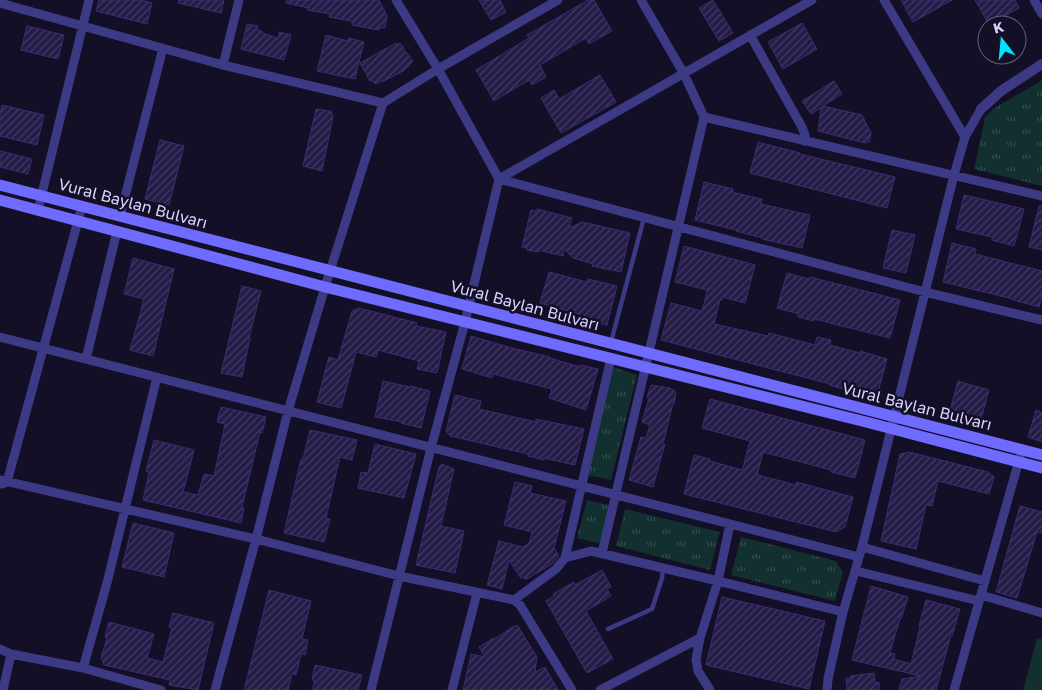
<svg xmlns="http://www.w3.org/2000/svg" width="1042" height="690" font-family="'Golos Text',sans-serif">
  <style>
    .park { fill: url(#park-tufts) }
    .pitch { fill: #12302f }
    .building { fill: url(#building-hatch); stroke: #3b2d73 }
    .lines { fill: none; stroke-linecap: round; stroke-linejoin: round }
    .service { stroke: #3d3a85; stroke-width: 4.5 }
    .minor { stroke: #3d3a85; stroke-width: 9 }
    .tertiary { stroke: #3d3a85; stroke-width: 10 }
    .secondary { stroke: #6f6bff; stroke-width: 11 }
    .labels { text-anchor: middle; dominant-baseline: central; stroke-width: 5; stroke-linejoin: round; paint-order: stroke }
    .street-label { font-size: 16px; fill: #d9d4ff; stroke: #130f26 }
  </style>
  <defs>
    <pattern id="park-tufts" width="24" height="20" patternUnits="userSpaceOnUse" patternTransform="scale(1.25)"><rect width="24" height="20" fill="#12302f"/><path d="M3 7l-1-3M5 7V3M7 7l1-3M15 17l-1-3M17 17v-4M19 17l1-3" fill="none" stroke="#344d4e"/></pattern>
    <pattern id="building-hatch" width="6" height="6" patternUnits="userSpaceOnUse" patternTransform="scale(1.25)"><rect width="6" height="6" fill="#241b47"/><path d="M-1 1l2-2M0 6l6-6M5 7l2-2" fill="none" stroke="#433b63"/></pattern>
  </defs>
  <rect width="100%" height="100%" fill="#130f26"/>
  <path class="park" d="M1042 80V186L974 169 985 118 993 109Z
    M613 367 637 375 611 480 588 475Z
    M587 500 612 506 602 544 577 538Z
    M625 509 720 532 710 570 616 546Z
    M741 537 836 561 843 572 835 601 731 575Z"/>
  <path class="pitch" d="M1037 638 1042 639V690H1023Z"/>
  <path class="building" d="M99 0H140L152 3 147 24 96 11Z
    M179 0H224L221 13 178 3Z
    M286 0H379L387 16 385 28H379V30L352 25V21L329 17 330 14 307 10 308 8 286 3Z
    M479 0H500L506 12 491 20Z
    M588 0H594L612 31 589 44 586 38 540 65 546 77 532 85 529 80 494 101 476 70 529 38 527 35Z
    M713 0 733 33 719 41 699 8Z
    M901 0H952L913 22Z
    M975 0H1015L1019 8 989 25Z
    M802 23 817 49 783 69 768 42Z
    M247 24 258 26 257 30 262 31V33L278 38 279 32 291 35 284 60 241 49Z
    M27 26 64 35 58 59 21 50Z
    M326 35 348 41 349 38 364 42 355 79 317 71Z
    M396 43 401 44 406 53H407L413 61 405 70 386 80 375 84 372 80 370 81 360 63Z
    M600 75 616 102 561 133 541 98 554 90 559 99Z
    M834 81 842 94 823 106 862 115 871 133 869 142 865 143 818 131 821 108 811 114 802 101Z
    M2 105 44 115 37 145 0 136V113Z
    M316 109 331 111 333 117 322 171 303 166Z
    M160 140 184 146 169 205 145 199Z
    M758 142 800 153V154L895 177 887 208 750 173Z
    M0 151 32 159 28 174 0 167Z
    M704 182 733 189 732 192 762 199 761 204 810 215 802 248 762 239V238L736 231V230L695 220Z
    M964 195 1024 209 1014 246 992 240V237L956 229Z
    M1039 206H1042V250L1029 247Z
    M537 209 572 218 569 228 582 222 630 233 621 272 592 266 593 264 573 258 564 249 563 256 538 250V252L527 250V248L522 247 531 210 536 211Z
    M892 230 915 235 906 273 883 268Z
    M952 243 976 249 975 254 1042 271V296L1039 307 1013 300V299L943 282Z
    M684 246 755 265 745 303 722 297V300H720L714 324 768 336 769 333 815 345 817 337 831 340 830 345 860 353V351L887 359 878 392 873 397 829 385 830 384 661 340 671 303 702 311 706 296 707 290 675 282Z
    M133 258 174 269 153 356 130 350 144 299 124 294Z
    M549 272 587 282 588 279 617 286 607 325 578 318 579 314 540 303Z
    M787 273 809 279 810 277 900 300 890 338 814 319V321L798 317 799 314 777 308Z
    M242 286 261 291 249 338H250L242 377 221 373Z
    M359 308 417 323 416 326 446 332 437 373 417 369 419 361 378 350 376 357 356 352 341 408 317 402 329 357 338 360 352 311Z
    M471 336 512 348 550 357V358L580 367V365L598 369 586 410 549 398 552 389 493 374 492 378 462 369Z
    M383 381 410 387 411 386 430 391 421 428 401 423 402 422 375 417Z
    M958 381 989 390 980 423 949 414Z
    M651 385 670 388 675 391 676 394 674 404 673 403 663 444H665L653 487 629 480 641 437 646 438 650 425 642 422 649 398 647 397Z
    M455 395 481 401 479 409 536 422V419L584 429 575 465 544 458V460L528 456V454L450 436 446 431Z
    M710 399 865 440 855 478 831 472V470L763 452 758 471V475L796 485V482L853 497 845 527 836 532 684 494 694 455 710 459V461L742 470 743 467 750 441 702 428Z
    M221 407 266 417 262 433 260 432 242 507 244 508 241 523 143 500 149 472 146 471 154 440 194 450 183 492 198 495 204 474 214 476 225 424 217 422Z
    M1036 410 1042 413V442L1028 437Z
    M310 430 357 440 352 460 340 457 326 518 330 519 324 542 284 533 301 459H303Z
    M375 444 416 454 404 498 358 488 361 472 368 473Z
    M909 452 988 472 994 477 989 494 938 481 932 506 926 505 916 549 881 541 900 454Z
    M442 464 454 469 441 526 464 531 455 573 416 565 439 467Z
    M515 482 532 486 530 493 566 501 554 548 558 554V557L552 564 527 579 520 577 509 560 502 589 487 585 499 541 523 547 529 543 532 532 504 525Z
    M1020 506 1042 512V533L1037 532 1017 598 996 592Z
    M133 523 174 533 164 577 122 567Z
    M602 570 611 587 607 589 611 596 586 611 613 659 587 673 546 601 554 596 553 594 574 582 575 585Z
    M871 586 908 597 901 619 900 618 890 653 895 654 894 659 911 664 920 627 919 626 926 600 960 609 952 636 951 635 936 690H903L899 689 902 679 921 676 852 660Z
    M269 590 311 601 302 639 308 640 305 655 301 654 296 675 292 674 288 690H244Z
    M722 597 825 621 809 689 706 665Z
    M173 613 214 623 198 690 169 685 170 680 104 665 101 658 107 638 105 637 109 622 154 634 147 658 163 662 172 628 169 627Z
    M514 626H518L537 657 535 672 545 667 558 690H463L471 654 485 657 479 647 494 638 495 639Z
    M315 665 362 675 358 690 352 688V690H312L315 680H312Z
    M874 673 875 683 879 682V690H847L846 678H851L850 676Z"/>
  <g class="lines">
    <path class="service" d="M611 342 644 218
      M608 629 652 609 662 578 663 568"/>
    <path class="minor" d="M641 0 684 74 704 117 1042 196
      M884 0 965 137
      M1034 0 1042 14
      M0 3 223 65 383 103 438 69 558 0
      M750 35 802 127 805 135 804 141
      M223 65 239 0
      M499 179 925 292 1042 320
      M499 179 812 0
      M38 210 89 0
      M120 216 163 48
      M0 337 859 557
      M86 359 117 231
      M0 480 256 539 399 576 514 600 520 605 572 690
      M2 484 7 482 82 206
      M862 547 985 581
      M602 553 704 117
      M565 558 591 551 718 581 843 612
      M856 571 979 601
      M981 595 1042 613
      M514 600 556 569 565 558 611 358
      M0 649 11 654 83 668 161 690
      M83 668 107 583 157 377
      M3 690 11 654
      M215 690 256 539 288 411 325 287 383 103
      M371 690 431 448 465 322 499 179 438 69 396 0
      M452 690 477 593
      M600 690 700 638
      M710 690 698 671 696 659 700 638 718 581 730 524
      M827 690 828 679 843 612 862 547 954 175 965 137 981 109
      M954 690 1020 457"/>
    <path class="tertiary" d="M981 109 1001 91 1042 64"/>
    <path class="secondary" d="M0 185 1042 455
      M0 200 325 287 866 422 1042 468"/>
  </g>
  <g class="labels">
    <g class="street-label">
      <text transform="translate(133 203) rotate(15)">Vural Baylan Bulvarı</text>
      <text transform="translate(525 305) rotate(15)">Vural Baylan Bulvarı</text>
      <text transform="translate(917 406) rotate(14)">Vural Baylan Bulvarı</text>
    </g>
  </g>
  <g transform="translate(1002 40) rotate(344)"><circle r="24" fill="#130f26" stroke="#625e7d"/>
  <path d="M0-4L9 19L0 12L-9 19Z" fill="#00e5ff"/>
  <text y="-8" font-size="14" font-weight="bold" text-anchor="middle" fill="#d9d4ff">K</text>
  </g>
</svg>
